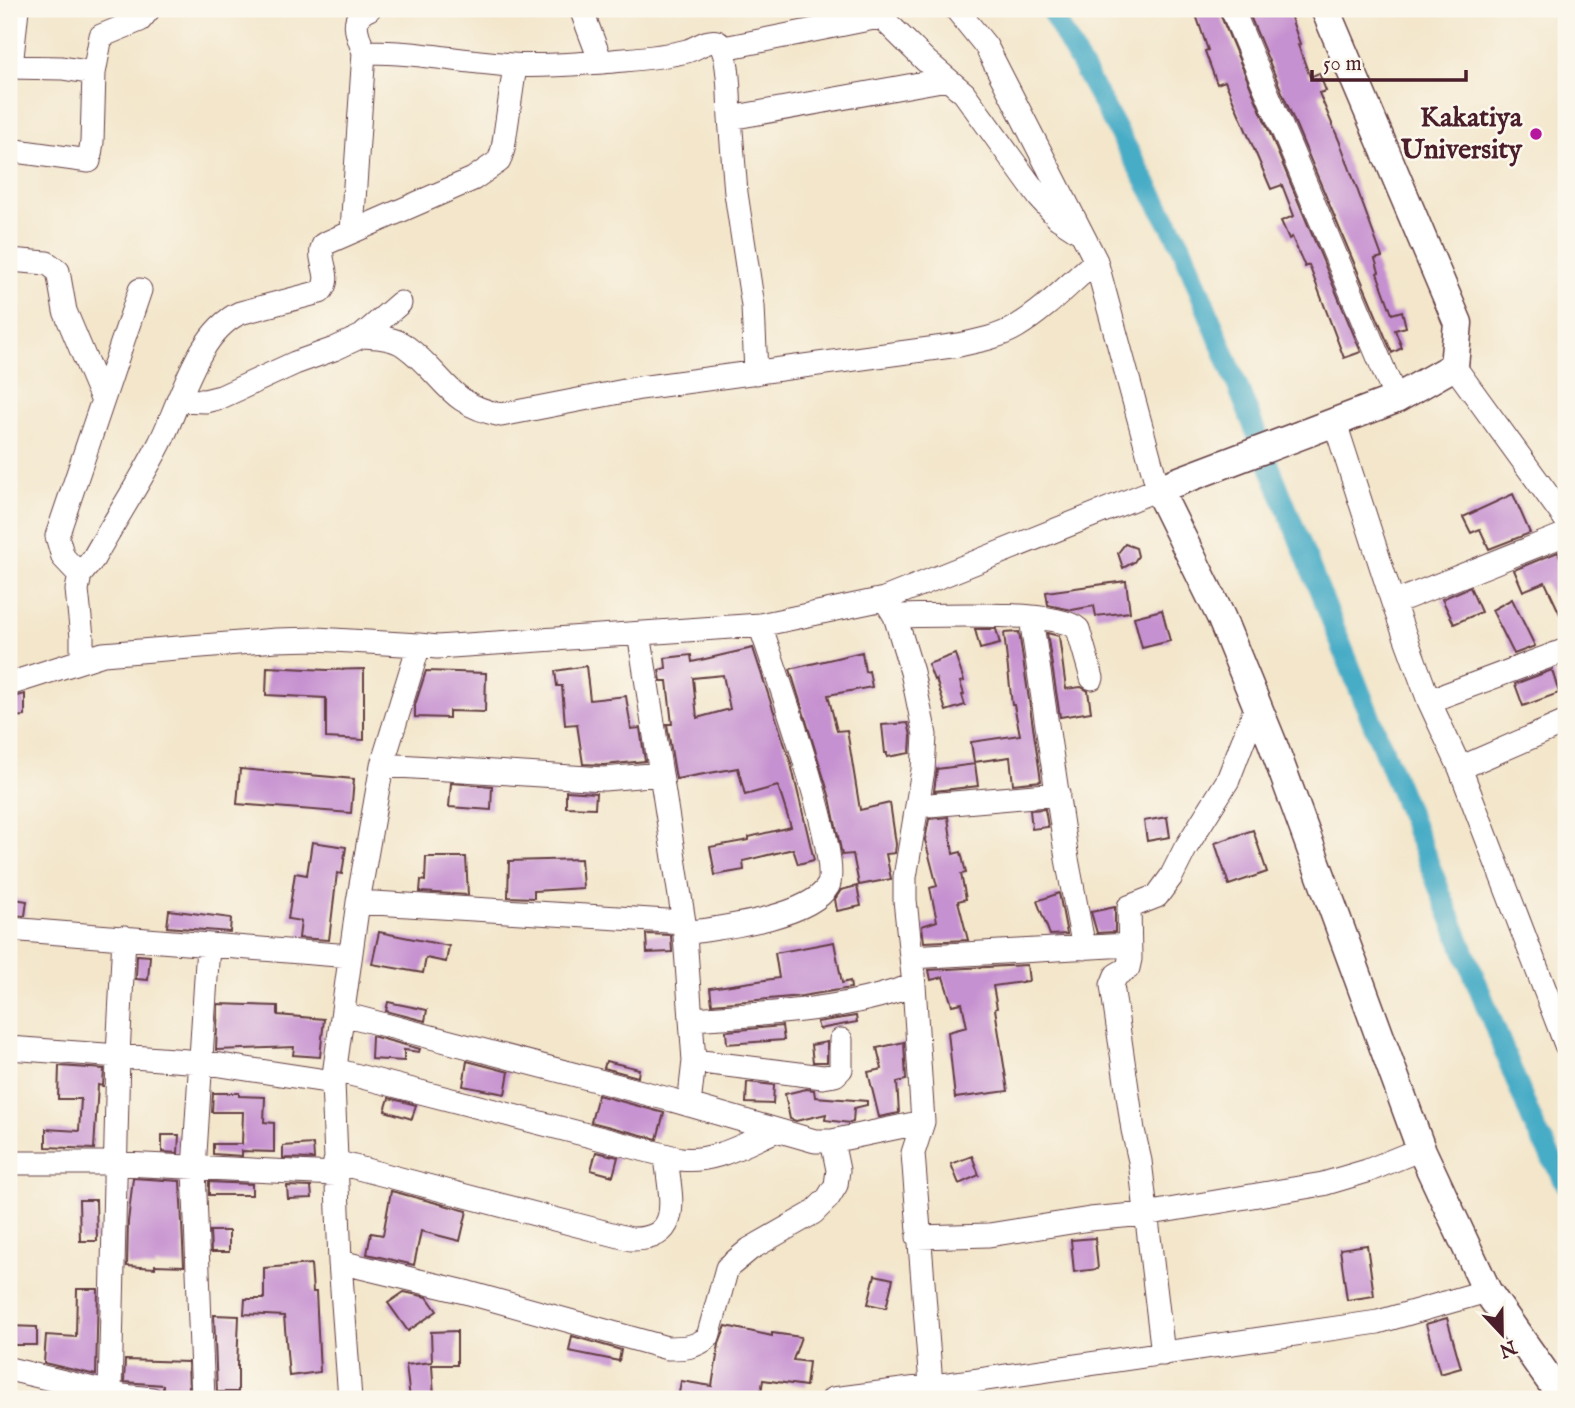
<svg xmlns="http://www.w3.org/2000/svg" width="1575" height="1408" font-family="'IM FELL English',serif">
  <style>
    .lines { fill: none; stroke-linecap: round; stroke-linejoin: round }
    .canal { stroke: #46acc6; stroke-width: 21 }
    .building { fill: #c691d0; fill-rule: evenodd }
    .minor-casing { stroke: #633d43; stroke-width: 25 }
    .tertiary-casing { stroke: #633d43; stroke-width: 31 }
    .minor { stroke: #fff; stroke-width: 23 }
    .tertiary { stroke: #fff; stroke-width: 28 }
    .poi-dot { fill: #b5179e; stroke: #fbf7ec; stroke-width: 2.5 }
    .labels { text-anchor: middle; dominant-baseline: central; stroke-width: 5; stroke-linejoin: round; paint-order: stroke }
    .poi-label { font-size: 28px; font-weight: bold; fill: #4a1f2b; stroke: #fbf7ec; text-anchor: end }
  </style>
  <rect width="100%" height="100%" fill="#fbf7ec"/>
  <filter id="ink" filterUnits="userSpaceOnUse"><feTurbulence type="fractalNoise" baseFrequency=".0143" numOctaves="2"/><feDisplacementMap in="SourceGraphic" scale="14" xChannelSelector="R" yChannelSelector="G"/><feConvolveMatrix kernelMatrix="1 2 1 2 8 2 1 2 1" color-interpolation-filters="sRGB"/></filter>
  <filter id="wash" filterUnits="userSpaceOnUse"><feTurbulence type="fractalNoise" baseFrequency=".00686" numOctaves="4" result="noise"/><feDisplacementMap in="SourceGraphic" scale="28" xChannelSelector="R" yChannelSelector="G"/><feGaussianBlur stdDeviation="1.57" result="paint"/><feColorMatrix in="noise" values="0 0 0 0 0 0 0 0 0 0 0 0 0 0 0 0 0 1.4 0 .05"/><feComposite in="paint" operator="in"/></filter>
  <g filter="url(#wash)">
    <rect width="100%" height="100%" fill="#f3e6cb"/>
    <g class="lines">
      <path class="canal" d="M1050 9 1181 245 1535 1128 1566 1184"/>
    </g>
    <g id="blocks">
      <path class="building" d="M1194 9H1218L1361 352 1344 358 1309 265 1305 267 1292 237 1289 239 1281 221 1294 216 1282 185 1271 189 1225 81 1217 84 1205 51 1208 50Z
        M1247 9H1288L1300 44 1298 45 1310 77 1319 73 1326 91 1319 93 1341 145 1382 257 1375 259 1379 272 1377 273 1392 314 1402 311 1406 327 1395 330 1402 348 1392 353Z
        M1513 494 1530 533 1489 549 1480 529 1471 533 1463 517Z
        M1125 544 1136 548 1138 556 1134 562 1123 568 1118 553Z
        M1558 552 1562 562 1566 560V627L1545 582 1523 591 1514 570Z
        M1126 581 1130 612 1096 616 1094 606 1072 610 1048 605 1046 592Z
        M1470 587 1481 612 1454 624 1442 599Z
        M1512 599 1535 646 1514 654 1492 610Z
        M1162 610 1170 641 1142 648 1134 617Z
        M975 629H996L1000 644 980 649Z
        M1019 632 1041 781 1013 784 1010 757 974 762 971 742 1020 735 1014 705H1012L1004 633Z
        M1047 633 1059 636 1066 689 1081 687 1088 691 1091 712 1060 717Z
        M753 648 791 764 814 860 798 864 793 849 743 861 744 870 715 875 710 847 749 840V837L791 827 778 786 745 795 738 768 676 779 667 724H672L667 681H661L659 670 666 668 665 658 691 655 692 662ZM723 675 730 709 697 718 693 678Z
        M862 652 865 672 869 671 872 687 828 695 837 731 847 730 860 810 890 803 896 844 895 853 886 854 891 879 859 885 853 854 842 855 830 798 790 669Z
        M955 654 964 681 960 682 964 694 962 695 965 705 946 711 936 679 934 680 928 664Z
        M586 666 590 700 626 696 631 729 640 728 645 761 604 765 583 764 577 724 565 725 562 686H557L555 671Z
        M267 667 327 670 364 669V740L326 738V698L266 695Z
        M1552 670 1559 693 1523 706 1515 684Z
        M426 671 486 673 485 712 449 711V718L415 717V705Z
        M25 694V716L9 717V698Z
        M908 723 911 736 910 753 887 757V753H885L882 725Z
        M975 764 978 786 934 791 937 769Z
        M240 769 354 779 351 813 237 804Z
        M451 783 492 786 491 810 449 807Z
        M566 791 596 793 595 808 566 807Z
        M1045 809 1048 827 1032 829 1030 810Z
        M948 817 953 854 961 852 966 873 961 874 966 899 958 901 968 940 924 942 922 926 937 921 930 888 937 886 925 840 929 819Z
        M1167 817 1170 837 1147 841 1144 821Z
        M1253 830 1267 872 1229 885 1215 843Z
        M312 842 346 847 342 874 337 873 329 940 299 938 301 921 288 919 295 873 307 875Z
        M426 857H466L468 895 420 892 421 880 425 881Z
        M581 859 583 888 534 891V898L508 897 509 861Z
        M857 886 861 906 837 911 835 899 841 890Z
        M1059 893 1067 934 1050 935 1037 901Z
        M9 898 27 901 25 916 9 915Z
        M1115 907V932L1097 933 1091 912Z
        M169 910 231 918 230 932 167 927Z
        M379 932 449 946 446 962 426 958 423 973 372 964Z
        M646 934 671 935 672 952 647 953Z
        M834 942 842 983 850 981 851 988 802 996 712 1004 710 988 779 978 775 953Z
        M137 955 150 956 148 980 136 979Z
        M1027 965 1029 981 993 986 997 1008 995 1009 1008 1091 955 1098 948 1032 967 1027 962 1003 952 1005 943 977 931 980 929 970Z
        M388 1002 427 1010 425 1021 386 1011Z
        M218 1004 278 1006V1015L324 1019 320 1057 293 1055 294 1047 216 1050Z
        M856 1016 857 1022 819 1029 817 1022Z
        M782 1026 784 1040 727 1044 726 1031Z
        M372 1036 420 1049 419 1052 404 1050V1061L371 1059Z
        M827 1042V1062H813L811 1045Z
        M904 1042 906 1080 897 1082 899 1113 879 1117 868 1072 882 1069 877 1048Z
        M467 1061 509 1072 505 1094 463 1086Z
        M606 1061 639 1069 638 1077 604 1068Z
        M59 1066 104 1069 103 1086 98 1085 94 1149 46 1147V1129L79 1131 81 1099H58Z
        M747 1082 774 1085 773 1104 746 1103Z
        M806 1089 814 1090 815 1097 867 1101V1105L854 1108 853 1122 850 1123 825 1120 826 1114 796 1121 790 1119 785 1094Z
        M213 1093H239V1096L265 1097 264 1122 274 1123V1152L242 1151V1156L213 1154V1144H242L243 1112H212Z
        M598 1095 664 1113 657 1139 591 1122Z
        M389 1098 416 1105 412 1119 385 1111Z
        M162 1135H179L178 1153 162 1152Z
        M313 1144 314 1159 283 1158V1146Z
        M596 1152 618 1157 613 1176 591 1170Z
        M972 1156 979 1175 959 1184 951 1164Z
        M133 1178 180 1181 184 1266 155 1265V1268L127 1266 128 1222Z
        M209 1182 252 1184V1195H209Z
        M287 1186 311 1187 312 1198 288 1199Z
        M391 1191 467 1211 460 1241 421 1231 414 1265 367 1254 371 1233 383 1235Z
        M79 1200H96L97 1241H80Z
        M210 1231H229V1252H211Z
        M1095 1238 1098 1269 1074 1272 1071 1240Z
        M1367 1245 1374 1296 1347 1300 1340 1249Z
        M311 1264 313 1292H316L320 1372 289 1376 284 1316 244 1314 245 1299H264V1268Z
        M875 1275 893 1279 886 1308 868 1304Z
        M77 1289H98L96 1375 44 1363 46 1335 76 1337Z
        M404 1292 427 1297 437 1311 408 1331 388 1303Z
        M214 1315 239 1316 237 1366H238V1392H217Z
        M1447 1318 1461 1368 1440 1374 1426 1324Z
        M9 1326 37 1327V1345H9Z
        M726 1326 772 1336V1333L801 1337 793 1360 809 1362 806 1386 763 1380 760 1399H678L681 1381 712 1386 719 1344Z
        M457 1331V1365H432L434 1398 410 1399 406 1365 432 1362 431 1332Z
        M572 1336 621 1350 619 1361 569 1351Z
        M125 1360 188 1362 189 1391 163 1390V1385L124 1382Z"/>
    </g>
  </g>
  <g filter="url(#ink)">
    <use href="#blocks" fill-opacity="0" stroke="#633d43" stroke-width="2"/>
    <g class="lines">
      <defs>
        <path id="minor" d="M581 9 601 62
          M873 9 926 61 964 93 1039 197 1058 218 1078 231
          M1232 9 1396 399
          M724 48 879 17
          M364 52C358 36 348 17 369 9
          M9 67 62 68 94 73
          M11 67 17 9
          M730 118 736 193 753 306 756 373
          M9 150 89 161 92 142 94 73 101 36 140 20 149 9
          M352 230 364 52C413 51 462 62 512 65 541 67 573 64 602 62 630 59 660 58 687 51 695 49 708 39 717 42 730 47 729 103 730 118L947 79
          M9 260 47 263 58 271 65 311 102 399
          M362 336C376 337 393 337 405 346 444 374 448 405 501 415L640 388 959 345C978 341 999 337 1016 327 1045 310 1070 283 1096 261
          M1454 366 1566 520
          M178 400 205 401 221 397 295 363 334 349 362 336 400 303
          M1335 423 1393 603 1429 701 1460 768 1566 722
          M80 575 63 557 57 536 140 290
          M887 603 895 616C928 616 1057 609 1078 629L1092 678
          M1393 603 1566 534
          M895 616 912 672 925 735 923 770 905 877V900L914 985 923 1122 913 1153 931 1385
          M1031 618 1067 859 1084 948
          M639 633 684 922 694 1061 689 1105
          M82 660V637L77 590 80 575 93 559C115 520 140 482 160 443 180 404 197 332 240 313L320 292C335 277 315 259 324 244L473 179 499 161 503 149 515 66
          M9 684 103 654 276 640 316 639 419 645
          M1429 701 1566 650
          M382 765 604 779 661 774
          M1460 768 1566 1045
          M918 806 1058 794
          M358 902 684 922
          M9 929 350 956
          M685 933C719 928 809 918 828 886 843 860 773 663 760 625
          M911 957 1128 945
          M343 1014 672 1100 815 1141H832L923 1122
          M691 1019C766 1014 843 1011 914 985
          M9 1048 201 1062 333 1082
          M694 1061 823 1077 835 1075 841 1069V1040
          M335 1070 680 1159C715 1163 744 1144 775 1131
          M335 1162 631 1239C686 1240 669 1193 666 1156
          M9 1163H102L336 1174
          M918 1237 989 1235 1090 1219 1145 1214 1323 1184 1367 1171 1421 1149
          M340 1262 469 1293 667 1348C683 1348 695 1348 708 1337L727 1268 750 1249 813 1213 828 1198 836 1185 838 1170 832 1141
          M1163 1354 1140 1161 1133 1130 1112 985 1116 975 1128 968 1130 959 1129 907 1157 896 1171 877 1185 849 1228 780 1256 707
          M9 1369 123 1396 152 1399
          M110 1393 118 1055 124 937
          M203 1399 194 1169 208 946
          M350 1399 340 1262 333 1082 358 902 382 765 419 645 437 647 760 625 884 599 1158 489 1096 261 986 46 956 9
          M833 1399 972 1381 1378 1322 1487 1291"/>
        <path id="tertiary" d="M1325 9 1458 323 1454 366 1396 399 1158 489 1221 617 1272 742 1421 1149 1487 1291 1563 1399"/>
      </defs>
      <use href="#minor" class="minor-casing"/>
      <use href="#tertiary" class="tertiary-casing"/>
      <use href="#minor" class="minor"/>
      <use href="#tertiary" class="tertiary"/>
    </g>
  </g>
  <circle class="poi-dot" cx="1536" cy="134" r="7"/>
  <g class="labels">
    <g class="poi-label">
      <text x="1522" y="118">Kakatiya<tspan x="1522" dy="32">University</tspan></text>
    </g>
  </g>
  <rect width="1575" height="1408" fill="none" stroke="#fbf7ec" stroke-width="35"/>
  <g transform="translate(1502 1334) rotate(158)" stroke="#fbf7ec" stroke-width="5" paint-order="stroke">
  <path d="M0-5L12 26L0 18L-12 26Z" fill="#4a1f2b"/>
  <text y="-10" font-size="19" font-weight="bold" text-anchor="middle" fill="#4a1f2b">N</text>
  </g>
  <path d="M1312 70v10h154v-10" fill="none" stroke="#4a1f2b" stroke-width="3.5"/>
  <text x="1323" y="70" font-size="21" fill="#4a1f2b" stroke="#fbf7ec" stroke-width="5" paint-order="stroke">50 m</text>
</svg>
